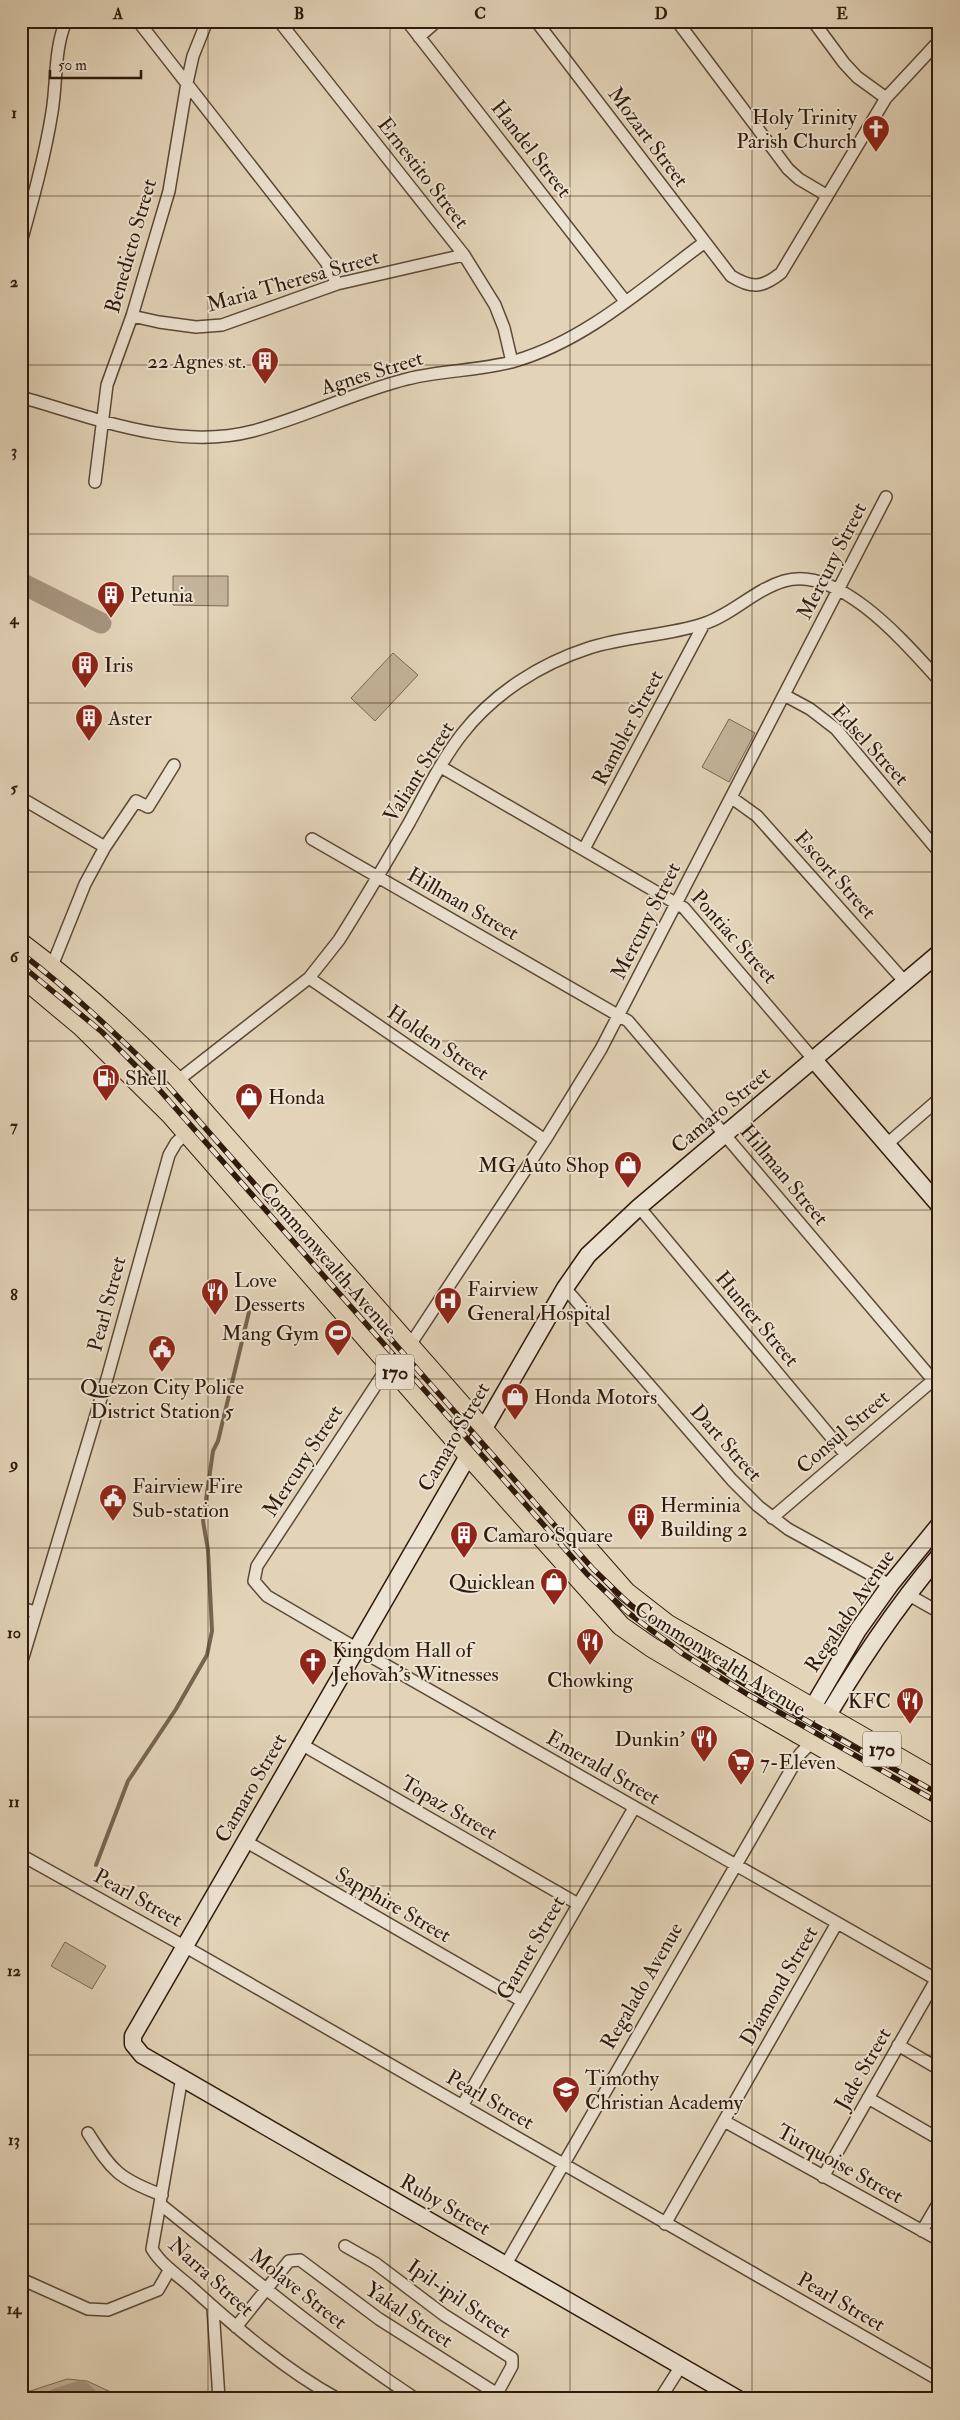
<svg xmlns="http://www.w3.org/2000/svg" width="960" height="2420" font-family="'IM FELL Double Pica',serif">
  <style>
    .green { fill: #c4b49b; stroke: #7a6753 }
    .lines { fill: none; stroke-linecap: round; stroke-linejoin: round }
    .stream { stroke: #766450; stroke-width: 4 }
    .river { stroke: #a6957e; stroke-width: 21 }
    .street-casing { stroke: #5c4836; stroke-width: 14 }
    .secondary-casing { stroke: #2f1a0b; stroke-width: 19 }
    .primary-casing { stroke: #2f1a0b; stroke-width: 21 }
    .street { stroke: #ede3d2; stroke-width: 11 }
    .secondary { stroke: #ede3d2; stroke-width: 16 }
    .primary { stroke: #e3d4b9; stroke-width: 19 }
    .rail-casing { stroke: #2f1a0b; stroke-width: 5.5 }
    .rail { stroke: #ede3d2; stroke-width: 4; stroke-dasharray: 11; stroke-linecap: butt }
    .grid { fill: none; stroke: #2f1a0b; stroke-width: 1; stroke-opacity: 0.55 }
    .labels { text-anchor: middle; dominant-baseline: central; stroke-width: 4; stroke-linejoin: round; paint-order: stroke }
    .shield { fill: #ede3d2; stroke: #685647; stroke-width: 1 }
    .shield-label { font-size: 20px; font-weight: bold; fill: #2f1a0b }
    .poi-label { font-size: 21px; fill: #2f1a0b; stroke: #ede3d2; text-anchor: start }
    .street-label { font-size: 21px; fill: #2f1a0b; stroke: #ede3d2 }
    .neatline { fill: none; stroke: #2f1a0b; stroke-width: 2 }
    .grid-label { font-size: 16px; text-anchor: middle; font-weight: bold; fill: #2f1a0b }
  </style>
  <rect width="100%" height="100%" fill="#e3d4b9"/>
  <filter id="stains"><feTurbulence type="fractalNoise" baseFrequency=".004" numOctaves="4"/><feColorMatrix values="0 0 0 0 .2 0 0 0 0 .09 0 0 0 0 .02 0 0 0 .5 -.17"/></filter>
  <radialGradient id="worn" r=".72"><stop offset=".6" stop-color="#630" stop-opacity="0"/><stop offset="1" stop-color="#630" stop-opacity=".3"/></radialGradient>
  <path class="green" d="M173 576H228V606L173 605Z
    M393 653 418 675 375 721 351 698Z
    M729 719 755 733 729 782 702 767Z
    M65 1942 106 1966 92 1989 51 1966Z
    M67 2379 87 2381 113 2393V2399H21V2394Z"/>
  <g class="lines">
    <path class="stream" d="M96 1865 128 1781 176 1709 207 1655 212 1631 208 1550 203 1521 213 1451 218 1441 249 1312"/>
    <path class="river" d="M21 583 101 623
      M56 2399 81 2391 89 2399"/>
    <defs>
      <path id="street" d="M138 21 326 262 337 284
        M279 21 464 255 495 305 504 328 512 362
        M407 21 625 301
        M536 21 731 276C752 289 762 288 781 273L886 98 939 41
        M677 21 788 169 799 179 826 195
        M813 21 844 63 857 77 886 98
        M419 37 437 21
        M21 242C33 199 45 156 52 112 57 82 54 49 66 21
        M132 316 159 322 196 327 222 325 337 284 464 255
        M21 397C95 418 176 451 253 431 305 417 355 392 407 379 442 370 480 371 515 361 587 340 645 286 705 242
        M95 482 107 385 132 316 169 191 187 83 193 56 207 21
        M784 695 810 709 836 729 939 852
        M441 767 684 908 814 1060
        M21 798 105 847
        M732 798 757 816 905 982
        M312 839 628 1021 933 1380
        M584 849 704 624
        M52 966 85 884 105 847 136 801 148 807 174 765
        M309 978 545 1140
        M177 1081 309 978 339 940C363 902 386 863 409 823 425 794 441 761 462 734 494 693 540 664 589 648 626 636 666 636 703 624 732 615 754 590 784 581 839 564 907 645 939 680
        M887 1144 939 1099
        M639 1207 846 1455
        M565 1288 732 1480 758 1506 788 1529 890 1585
        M410 1345 545 1140 601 1049 886 497
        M389 1365 257 1566 254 1581 267 1596 356 1648 939 1981
        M772 1518 938 1376
        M907 1594 939 1612
        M21 1608 36 1612
        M21 1664 108 1375 169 1155 176 1143 187 1132
        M301 1744 578 1904
        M245 1841 522 2001
        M21 1855 184 1946 939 2380
        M898 2045 939 2069
        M182 2077 152 2249C161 2264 177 2275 190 2286 235 2327 285 2370 338 2399
        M868 2098 939 2139
        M462 2106 634 1808
        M724 2121 939 2240
        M88 2133C112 2171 119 2179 162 2195
        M823 2177 936 1980
        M160 2204C244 2271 326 2340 416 2399
        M665 2224 837 1923
        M922 2231 939 2202
        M345 2246 375 2263 444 2315 512 2358V2366L494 2399
        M506 2264 800 1754 812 1742
        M21 2279 88 2309 108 2310 158 2290 170 2269
        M213 2308 219 2399
        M236 2327 289 2261 300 2260 379 2319 505 2399
        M660 2399 681 2366"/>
      <path id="secondary" d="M814 1060 939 1205
        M797 1734 858 1630 890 1585 939 1525
        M812 1742C850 1676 890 1614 939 1556
        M738 2399 142 2055 133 2044V2036L565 1288 588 1255 639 1207 939 953"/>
      <path id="primary" d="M21 943C77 985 128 1031 177 1081L626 1592 667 1624 939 1781
        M21 976 82 1027 171 1115 468 1455 621 1626 651 1647 730 1694 939 1815"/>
    </defs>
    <use href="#street" class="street-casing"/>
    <use href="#secondary" class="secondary-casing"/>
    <use href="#primary" class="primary-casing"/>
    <use href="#street" class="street"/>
    <use href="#secondary" class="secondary"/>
    <use href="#primary" class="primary"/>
    <defs>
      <path id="rail" d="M21 953C72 992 117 1035 163 1080L593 1569C606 1581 618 1594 632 1606 724 1681 835 1735 939 1794
        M21 965 102 1032 156 1086 587 1574 626 1611 683 1654 747 1694 939 1803"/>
    </defs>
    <use href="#rail" class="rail-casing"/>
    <use href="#rail" class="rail"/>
  </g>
  <path class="grid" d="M208 21V2399M390 21V2399M570 21V2399M752 21V2399M21 196H939M21 365H939M21 534H939M21 703H939M21 872H939M21 1041H939M21 1210H939M21 1379H939M21 1548H939M21 1717H939M21 1886H939M21 2055H939M21 2224H939"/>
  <defs>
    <symbol id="church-pin" viewBox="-11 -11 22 30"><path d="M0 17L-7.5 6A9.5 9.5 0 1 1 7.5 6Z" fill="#8f2418" stroke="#ede3d2"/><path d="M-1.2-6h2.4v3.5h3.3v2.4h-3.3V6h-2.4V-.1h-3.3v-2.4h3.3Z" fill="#fff"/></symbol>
    <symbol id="building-pin" viewBox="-11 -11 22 30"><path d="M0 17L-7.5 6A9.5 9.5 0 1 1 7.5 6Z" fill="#8f2418" stroke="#ede3d2"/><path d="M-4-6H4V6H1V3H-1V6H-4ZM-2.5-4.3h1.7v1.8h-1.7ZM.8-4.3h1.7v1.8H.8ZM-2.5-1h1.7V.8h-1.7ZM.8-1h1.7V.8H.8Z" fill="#fff"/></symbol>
    <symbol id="fuel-pin" viewBox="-11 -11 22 30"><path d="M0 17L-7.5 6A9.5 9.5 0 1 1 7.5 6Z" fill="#8f2418" stroke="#ede3d2"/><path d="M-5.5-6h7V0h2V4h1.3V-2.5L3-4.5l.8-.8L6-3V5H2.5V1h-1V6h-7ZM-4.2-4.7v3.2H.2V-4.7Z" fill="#fff"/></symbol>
    <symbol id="shop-pin" viewBox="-11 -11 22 30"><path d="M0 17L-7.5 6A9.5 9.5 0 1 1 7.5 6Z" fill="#8f2418" stroke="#ede3d2"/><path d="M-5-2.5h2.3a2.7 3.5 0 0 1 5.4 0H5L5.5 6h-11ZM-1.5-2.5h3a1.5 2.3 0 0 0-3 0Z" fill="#fff"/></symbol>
    <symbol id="restaurant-pin" viewBox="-11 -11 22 30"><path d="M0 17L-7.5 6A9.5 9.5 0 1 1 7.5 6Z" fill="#8f2418" stroke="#ede3d2"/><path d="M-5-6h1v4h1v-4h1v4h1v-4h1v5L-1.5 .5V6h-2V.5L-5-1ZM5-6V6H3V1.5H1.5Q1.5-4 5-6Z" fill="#fff"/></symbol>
    <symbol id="hospital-pin" viewBox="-11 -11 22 30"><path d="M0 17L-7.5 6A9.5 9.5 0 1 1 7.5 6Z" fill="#8f2418" stroke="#ede3d2"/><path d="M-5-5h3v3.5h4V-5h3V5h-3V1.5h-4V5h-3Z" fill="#fff"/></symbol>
    <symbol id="stadium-pin" viewBox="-11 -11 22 30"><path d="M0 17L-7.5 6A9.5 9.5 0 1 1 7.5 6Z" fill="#8f2418" stroke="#ede3d2"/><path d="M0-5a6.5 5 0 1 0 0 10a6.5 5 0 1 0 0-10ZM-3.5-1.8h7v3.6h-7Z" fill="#fff"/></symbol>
    <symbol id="civic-pin" viewBox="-11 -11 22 30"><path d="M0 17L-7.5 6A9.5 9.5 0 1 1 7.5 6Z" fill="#8f2418" stroke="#ede3d2"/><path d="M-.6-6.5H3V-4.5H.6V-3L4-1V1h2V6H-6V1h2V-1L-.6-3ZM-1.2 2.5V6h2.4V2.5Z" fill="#fff"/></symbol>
    <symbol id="supermarket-pin" viewBox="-11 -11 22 30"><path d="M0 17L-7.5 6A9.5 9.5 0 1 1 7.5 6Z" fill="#8f2418" stroke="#ede3d2"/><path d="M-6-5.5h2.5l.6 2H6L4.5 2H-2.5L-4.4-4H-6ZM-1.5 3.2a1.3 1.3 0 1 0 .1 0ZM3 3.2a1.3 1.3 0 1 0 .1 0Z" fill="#fff"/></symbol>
    <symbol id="school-pin" viewBox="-11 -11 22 30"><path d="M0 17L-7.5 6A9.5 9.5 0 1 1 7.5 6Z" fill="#8f2418" stroke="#ede3d2"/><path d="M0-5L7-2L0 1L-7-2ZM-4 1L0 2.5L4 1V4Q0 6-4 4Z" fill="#fff"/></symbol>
  </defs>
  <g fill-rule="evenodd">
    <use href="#church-pin" x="860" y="113" width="32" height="43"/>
    <use href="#building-pin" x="249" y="345" width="32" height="43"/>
    <use href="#building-pin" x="95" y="579" width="32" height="43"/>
    <use href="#building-pin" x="69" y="649" width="32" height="43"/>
    <use href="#building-pin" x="73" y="702" width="32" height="43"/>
    <use href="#fuel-pin" x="90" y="1062" width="32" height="43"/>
    <use href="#shop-pin" x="233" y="1081" width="32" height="43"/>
    <use href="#shop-pin" x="612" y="1149" width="32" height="43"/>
    <use href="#restaurant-pin" x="199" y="1276" width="32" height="43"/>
    <use href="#hospital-pin" x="432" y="1285" width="32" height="43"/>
    <use href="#stadium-pin" x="322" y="1317" width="32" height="43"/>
    <use href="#civic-pin" x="146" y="1333" width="32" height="43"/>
    <use href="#shop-pin" x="499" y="1381" width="32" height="43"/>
    <use href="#civic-pin" x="97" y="1482" width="32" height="43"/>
    <use href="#building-pin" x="625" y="1501" width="32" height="43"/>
    <use href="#building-pin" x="448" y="1519" width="32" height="43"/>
    <use href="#shop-pin" x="538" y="1566" width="32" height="43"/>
    <use href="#restaurant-pin" x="574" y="1626" width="32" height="43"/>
    <use href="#church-pin" x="297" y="1646" width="32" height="43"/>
    <use href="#restaurant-pin" x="894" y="1685" width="32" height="43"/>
    <use href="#restaurant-pin" x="688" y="1723" width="32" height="43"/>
    <use href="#supermarket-pin" x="725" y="1746" width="32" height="43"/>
    <use href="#school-pin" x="550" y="2074" width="32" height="43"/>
  </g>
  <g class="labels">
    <g class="shield">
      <rect x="376" y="1354.5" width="38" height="35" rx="4"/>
      <rect x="863" y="1731.5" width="38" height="35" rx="4"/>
    </g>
    <g class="shield-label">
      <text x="395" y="1372">170</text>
      <text x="882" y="1749">170</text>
    </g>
    <g class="poi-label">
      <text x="857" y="117" text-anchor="end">Holy Trinity<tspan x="857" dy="24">Parish Church</tspan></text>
      <text x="246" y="361" text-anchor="end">22 Agnes st.</text>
      <text x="130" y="595">Petunia</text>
      <text x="104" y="665">Iris</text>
      <text x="108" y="718">Aster</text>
      <text x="125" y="1078">Shell</text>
      <text x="268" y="1097">Honda</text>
      <text x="609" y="1165" text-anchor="end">MG Auto Shop</text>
      <text x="234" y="1280">Love<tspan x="234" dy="24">Desserts</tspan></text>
      <text x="467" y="1289">Fairview<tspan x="467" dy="24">General Hospital</tspan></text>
      <text x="319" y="1333" text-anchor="end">Mang Gym</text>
      <text x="162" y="1387" text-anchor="middle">Quezon City Police<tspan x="162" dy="24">District Station 5</tspan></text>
      <text x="534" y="1397">Honda Motors</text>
      <text x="132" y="1486">Fairview Fire<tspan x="132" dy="24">Sub-station</tspan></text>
      <text x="660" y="1505">Herminia<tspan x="660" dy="24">Building 2</tspan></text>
      <text x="483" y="1535">Camaro Square</text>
      <text x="535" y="1582" text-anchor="end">Quicklean</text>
      <text x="332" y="1650">Kingdom Hall of<tspan x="332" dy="24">Jehovah's Witnesses</tspan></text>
      <text x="590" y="1680" text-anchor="middle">Chowking</text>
      <text x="891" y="1701" text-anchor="end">KFC</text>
      <text x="685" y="1739" text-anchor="end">Dunkin'</text>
      <text x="760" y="1762">7-Eleven</text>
      <text x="585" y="2078">Timothy<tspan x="585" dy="24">Christian Academy</tspan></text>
    </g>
    <g class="street-label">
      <text transform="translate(648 137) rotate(53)">Mozart Street</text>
      <text transform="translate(531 149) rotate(52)">Handel Street</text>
      <text transform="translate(423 173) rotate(52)">Ernestito Street</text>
      <text transform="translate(131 246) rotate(-74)">Benedicto Street</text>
      <text transform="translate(293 281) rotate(-16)">Maria Theresa Street</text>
      <text transform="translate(372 373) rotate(-17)">Agnes Street</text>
      <text transform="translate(832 561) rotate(-63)">Mercury Street</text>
      <text transform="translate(628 728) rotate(-62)">Rambler Street</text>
      <text transform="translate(870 745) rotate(47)">Edsel Street</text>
      <text transform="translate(419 772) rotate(-58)">Valiant Street</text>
      <text transform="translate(835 875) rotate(48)">Escort Street</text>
      <text transform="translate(463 904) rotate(30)">Hillman Street</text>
      <text transform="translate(646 921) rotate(-63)">Mercury Street</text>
      <text transform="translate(734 937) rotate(48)">Pontiac Street</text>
      <text transform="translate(438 1043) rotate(34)">Holden Street</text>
      <text transform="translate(721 1110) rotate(-40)">Camaro Street</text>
      <text transform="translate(784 1175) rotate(50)">Hillman Street</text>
      <text transform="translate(328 1260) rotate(49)">Commonwealth Avenue</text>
      <text transform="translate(107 1304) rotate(-75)">Pearl Street</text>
      <text transform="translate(757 1319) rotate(50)">Hunter Street</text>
      <text transform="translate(843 1432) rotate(-41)">Consul Street</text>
      <text transform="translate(454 1437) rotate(-60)">Camaro Street</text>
      <text transform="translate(726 1443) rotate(48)">Dart Street</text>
      <text transform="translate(303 1461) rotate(-57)">Mercury Street</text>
      <text transform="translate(850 1611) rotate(-56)">Regalado Avenue</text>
      <text transform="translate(720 1659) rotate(32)">Commonwealth Avenue</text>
      <text transform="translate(603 1768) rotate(30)">Emerald Street</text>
      <text transform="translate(251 1788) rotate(-60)">Camaro Street</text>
      <text transform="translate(449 1808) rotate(30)">Topaz Street</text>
      <text transform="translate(138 1898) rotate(29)">Pearl Street</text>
      <text transform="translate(393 1905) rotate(30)">Sapphire Street</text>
      <text transform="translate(531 1948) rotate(-60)">Garnet Street</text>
      <text transform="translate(642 1986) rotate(-60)">Regalado Avenue</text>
      <text transform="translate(779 1986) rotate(-60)">Diamond Street</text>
      <text transform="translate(863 2069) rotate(-60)">Jade Street</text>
      <text transform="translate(490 2100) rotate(30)">Pearl Street</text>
      <text transform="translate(840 2164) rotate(29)">Turquoise Street</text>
      <text transform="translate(445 2205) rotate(30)">Ruby Street</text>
      <text transform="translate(211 2277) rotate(42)">Narra Street</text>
      <text transform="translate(298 2289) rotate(38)">Molave Street</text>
      <text transform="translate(459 2299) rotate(35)">Ipil-ipil Street</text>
      <text transform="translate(841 2302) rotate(30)">Pearl Street</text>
      <text transform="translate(409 2315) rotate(34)">Yakal Street</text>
    </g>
  </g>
  <rect width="960" height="2420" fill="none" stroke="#e3d4b9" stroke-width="55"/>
  <path d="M50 70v8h91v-8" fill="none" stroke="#2f1a0b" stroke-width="2.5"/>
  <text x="58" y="70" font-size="15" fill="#2f1a0b" stroke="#ede3d2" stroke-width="4" paint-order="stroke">50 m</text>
  <rect x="28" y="28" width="904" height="2364" class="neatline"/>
  <g class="grid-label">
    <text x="118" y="19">A</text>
    <text x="299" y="19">B</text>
    <text x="480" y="19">C</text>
    <text x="661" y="19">D</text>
    <text x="842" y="19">E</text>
    <text x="14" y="118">1</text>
    <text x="14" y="287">2</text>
    <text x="14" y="456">3</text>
    <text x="14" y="624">4</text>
    <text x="14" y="793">5</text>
    <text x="14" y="962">6</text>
    <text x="14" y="1131">7</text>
    <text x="14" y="1300">8</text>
    <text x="14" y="1469">9</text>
    <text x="14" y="1638">10</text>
    <text x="14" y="1807">11</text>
    <text x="14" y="1976">12</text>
    <text x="14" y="2145">13</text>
    <text x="14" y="2314">14</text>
  </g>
  <rect width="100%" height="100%" filter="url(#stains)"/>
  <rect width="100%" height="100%" fill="url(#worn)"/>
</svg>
